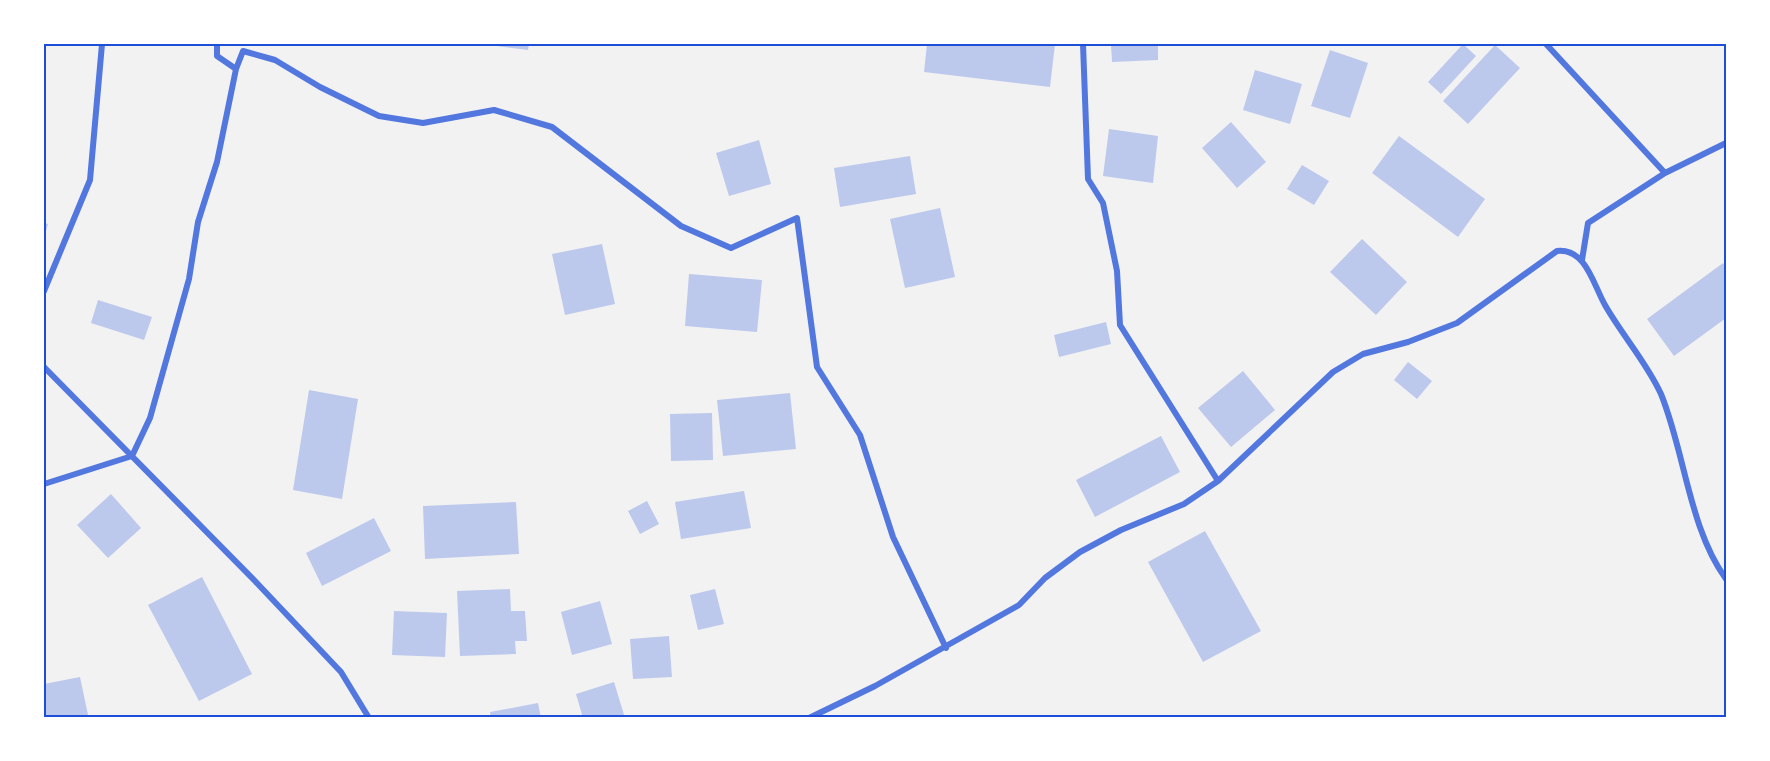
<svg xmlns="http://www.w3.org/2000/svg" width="1770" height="761" font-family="'Roboto Condensed',sans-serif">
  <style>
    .building { fill: #bdc9ec }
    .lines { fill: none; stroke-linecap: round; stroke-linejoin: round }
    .minor { stroke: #5277de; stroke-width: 6 }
    .neatline { fill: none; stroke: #1d4ed8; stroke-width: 2 }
  </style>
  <rect width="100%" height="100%" fill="#f2f2f2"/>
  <path class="building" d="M481 44H529L528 50Z
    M927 44H1055L1050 87 924 72Z
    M1111 44H1158V60L1112 62Z
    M1463 44 1476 56 1441 94 1428 82Z
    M1495 45 1520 68 1468 124 1443 101Z
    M1330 50 1368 63 1350 118 1311 106Z
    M1255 70 1302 84 1290 124 1243 110Z
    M1231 122 1266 162 1237 188 1202 148Z
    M1109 129 1158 136 1153 183 1103 176Z
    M1399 136 1485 199 1458 237 1372 173Z
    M759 140 771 184 729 196 716 153Z
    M910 156 916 194 840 207 834 168Z
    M1302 165 1329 181 1314 205 1287 189Z
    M940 208 955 277 905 288 890 219Z
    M44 223 48 224 44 238Z
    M1362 239 1407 282 1376 315 1330 272Z
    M602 244 615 304 565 315 552 254Z
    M1723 263 1726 268V318L1674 356 1647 319Z
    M689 274 762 280 757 332 685 326Z
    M98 300 152 317 144 340 91 323Z
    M1106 322 1111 344 1059 357 1054 335Z
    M1408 362 1432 381 1417 399 1394 380Z
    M1243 371 1275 410 1231 447 1198 408Z
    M309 390 358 399 342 499 293 490Z
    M790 393 796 449 723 456 717 400Z
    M712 413 713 460 671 461 670 414Z
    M1161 436 1180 472 1095 517 1076 480Z
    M744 491 751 528 681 539 675 502Z
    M111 494 141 528 108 558 77 525Z
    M647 501 659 524 640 534 628 511Z
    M516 502 519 554 425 559 423 506Z
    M374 518 391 551 322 586 306 553Z
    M1205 531 1261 631 1203 662 1148 562Z
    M202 577 252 674 199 701 148 605Z
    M510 589 511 611H525L527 641H515L516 654 460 656 457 591Z
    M715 589 724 624 698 630 690 595Z
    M600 601 612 644 572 655 561 612Z
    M394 611 447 613 445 657 392 655Z
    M669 636 672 677 633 679 630 639Z
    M80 677 88 715 44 718V684Z
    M614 682 625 718H583L576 694Z
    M538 703 541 718H491L490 712Z"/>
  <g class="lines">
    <path class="minor" d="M217 44V56L236 69 243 51 275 60 320 87 379 116 423 123 494 110 552 127 681 226 731 248 797 218 817 367 860 435 893 537 946 648
      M1083 44 1088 179 1103 203 1117 271 1120 325 1218 481
      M1546 44 1665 173
      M1582 260 1588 223 1665 173 1726 143
      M44 291 90 180 102 44
      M44 367 255 581 341 672 369 718
      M44 484 132 456 150 418 189 279 198 222 217 162 236 69
      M809 718 875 686 1019 605 1045 578 1080 552 1121 530 1184 504 1218 481 1333 372 1363 354 1408 342 1457 323 1557 251C1586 248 1593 284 1605 305 1622 335 1647 363 1661 394 1685 453 1689 528 1726 579"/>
  </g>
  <rect width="1770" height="761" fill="none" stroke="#ffffff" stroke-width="90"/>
  <rect x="45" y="45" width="1680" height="671" class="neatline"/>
</svg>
